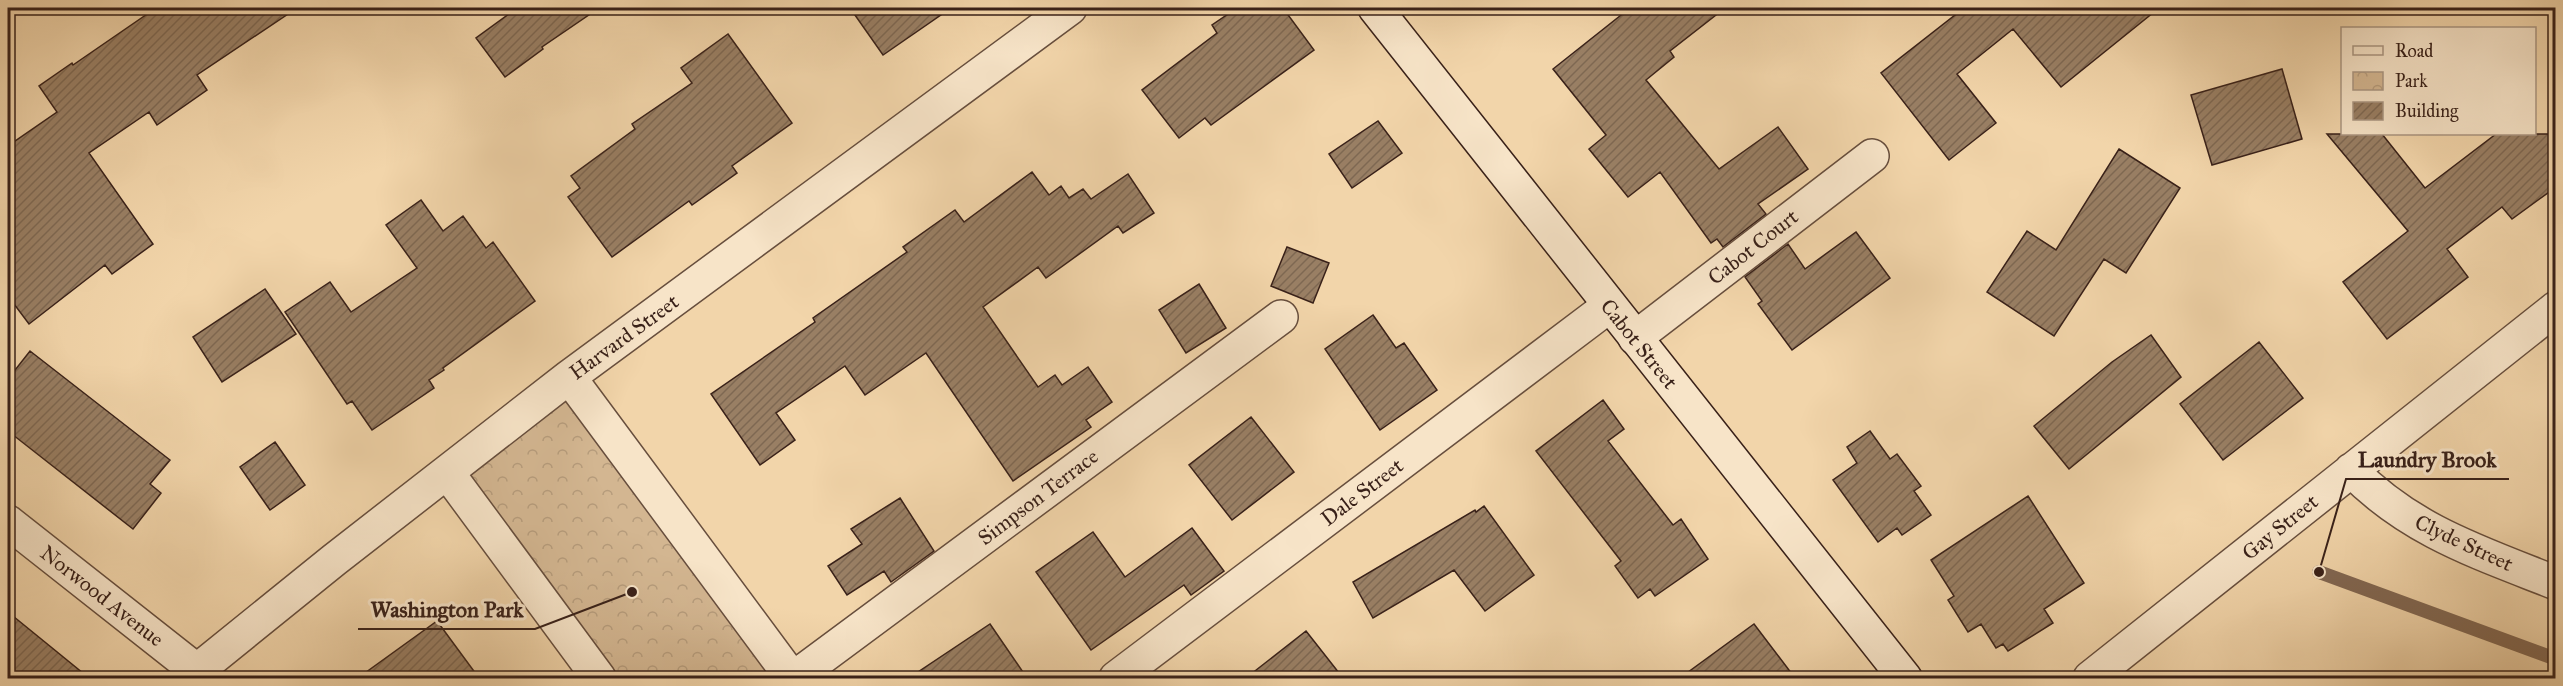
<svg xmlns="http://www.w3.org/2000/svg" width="2563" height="686" font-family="'IM FELL Great Primer',serif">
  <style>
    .park { fill: url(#park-crowns); stroke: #866c55; stroke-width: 1.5 }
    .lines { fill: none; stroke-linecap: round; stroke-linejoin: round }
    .stream { stroke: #826853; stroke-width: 14 }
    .building { fill: url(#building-hatch); stroke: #392119; stroke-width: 1.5 }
    .street-casing { stroke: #674e3d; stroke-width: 36 }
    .secondary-casing { stroke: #392119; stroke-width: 36 }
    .street { stroke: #f7e4c8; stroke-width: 33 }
    .secondary { stroke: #f7e4c8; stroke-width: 33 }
    .labels { text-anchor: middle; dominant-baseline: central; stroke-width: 6; stroke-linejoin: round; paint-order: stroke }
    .street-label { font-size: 21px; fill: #392119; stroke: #f7e4c8 }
    .leader { fill: none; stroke: #392119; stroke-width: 2 }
    .callout-dot { fill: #392119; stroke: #f7e4c8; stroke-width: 2 }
    .callout-label { font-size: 22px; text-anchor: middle; font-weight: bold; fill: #392119; stroke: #f7e4c8; stroke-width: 6; stroke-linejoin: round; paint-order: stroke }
  </style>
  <defs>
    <pattern id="park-crowns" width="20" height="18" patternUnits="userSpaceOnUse" patternTransform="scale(1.5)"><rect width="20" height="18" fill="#d3b691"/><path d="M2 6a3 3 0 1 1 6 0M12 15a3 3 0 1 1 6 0" fill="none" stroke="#b69c7c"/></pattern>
    <pattern id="building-hatch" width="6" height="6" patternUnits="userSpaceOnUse" patternTransform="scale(1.5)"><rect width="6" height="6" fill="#997f64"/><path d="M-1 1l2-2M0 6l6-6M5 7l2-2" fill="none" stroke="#7e6852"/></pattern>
  </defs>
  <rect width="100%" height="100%" fill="#f2d5aa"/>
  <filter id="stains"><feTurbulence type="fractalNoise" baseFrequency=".00333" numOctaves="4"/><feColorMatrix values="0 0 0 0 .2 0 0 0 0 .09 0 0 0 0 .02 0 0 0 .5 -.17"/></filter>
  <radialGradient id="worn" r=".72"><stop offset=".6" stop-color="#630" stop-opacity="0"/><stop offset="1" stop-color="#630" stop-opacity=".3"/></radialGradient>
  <path class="park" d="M569 377 792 678H599L448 472Z"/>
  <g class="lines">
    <path class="stream" d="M2319 572 2556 659"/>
  </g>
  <path class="building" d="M156 8H297L197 75 207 90 157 125 149 112 89 153 153 244 112 274 105 265 29 324 8 296V146L57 112 39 86 72 63 73 65Z
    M517 8H599L542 47 543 49 505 77 476 38Z
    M850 8H951L883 55Z
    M1237 8H1283L1314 50 1211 125 1205 118 1179 138 1142 90 1217 33 1212 25Z
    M1630 8H1725L1670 51 1674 57 1646 80 1719 169 1778 127 1808 169 1758 204 1766 214 1723 247 1717 239 1711 243 1660 172 1628 197 1589 149 1606 135 1553 69Z
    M1964 8H2159L2061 87 2013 29 1957 74 1996 123 1949 160 1881 73Z
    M728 34 792 123 732 166 737 173 692 205 689 201 612 257 568 197 580 188 571 176 635 129 632 124 692 83 681 68Z
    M2282 69 2302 139 2212 165 2191 95Z
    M1378 121 1402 153 1352 188 1329 154Z
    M2327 134H2382L2425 188 2496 134H2556V187L2512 219 2502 207 2447 249 2468 277 2387 339 2343 282 2408 231Z
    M2119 149 2180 188 2126 273 2104 259 2054 336 1987 292 2027 231 2056 250Z
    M1032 172 1049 195 1061 186 1069 198 1083 189 1091 199 1128 174 1154 213 1123 233 1118 226 1046 278 1038 267 983 307 1038 387 1055 375 1062 385 1088 367 1112 402 1086 420 1091 427 1013 481 926 353 865 395 845 366 776 413 795 440 760 465 711 394 815 322 813 318 907 252 903 247 955 210 964 222Z
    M421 200 443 231 463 216 486 248 493 242 535 301 443 368 444 370 429 380 434 388 372 430 352 401 347 404 285 312 330 282 351 312 417 268 386 225Z
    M1856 232 1890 278 1792 350 1758 304 1762 301 1745 277 1788 244 1805 269Z
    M1287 247 1329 263 1313 303 1271 286Z
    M1199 284 1226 328 1186 353 1159 310Z
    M265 289 296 334 222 382 193 337Z
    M1373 315 1396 348 1404 343 1437 390 1380 430 1325 349Z
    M2151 335 2181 377 2069 469 2034 426 2112 362Z
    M2259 342 2303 398 2223 460 2180 404Z
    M30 351 170 460 150 484 161 493 133 529 8 431V379Z
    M1603 400 1624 429 1608 441 1673 525 1681 519 1708 559 1655 596 1650 589 1638 598 1615 566 1621 561 1536 451Z
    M1251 417 1294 472 1232 520 1189 465Z
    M1870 431 1890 459 1897 454 1921 486 1914 491 1931 515 1902 535 1897 528 1878 542 1833 480 1857 463 1847 447Z
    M275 442 305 485 270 510 240 467Z
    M2028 496 2084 583 2044 609 2053 623 2008 651 2003 644 1996 648 1981 624 1968 632 1948 600 1954 596 1931 560Z
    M900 498 934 551 891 582 884 571 847 595 828 566 862 544 851 529Z
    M1484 506 1534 575 1485 611 1454 570 1373 618 1353 582 1475 510 1476 512Z
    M1192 528 1224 571 1191 595 1184 585 1091 650 1036 572 1093 532 1125 577Z
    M8 612 89 678H8Z
    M437 621 479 678H358Z
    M990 624 1027 678H909Z
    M1754 624 1795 678H1680Z
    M1306 631 1343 678H1246Z"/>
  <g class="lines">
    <defs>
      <path id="street" d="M1635 338 1872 156
        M569 377 792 678
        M2351 470C2411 531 2478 552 2556 583
        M447 472 599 678
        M8 522 197 671
        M188 678 334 560 569 377 1070 8
        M794 678 1281 317
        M1116 678 1609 306
        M2090 678 2556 308"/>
      <path id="secondary" d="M1375 8 1905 678"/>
    </defs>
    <use href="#street" class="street-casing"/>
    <use href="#secondary" class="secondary-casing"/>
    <use href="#street" class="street"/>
    <use href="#secondary" class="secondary"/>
  </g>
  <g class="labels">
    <g class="street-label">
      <text transform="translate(1753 247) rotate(-38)">Cabot Court</text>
      <text transform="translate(624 337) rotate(-36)">Harvard Street</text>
      <text transform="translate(1639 344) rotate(51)">Cabot Street</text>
      <text transform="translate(1362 492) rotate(-37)">Dale Street</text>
      <text transform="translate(1038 497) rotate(-37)">Simpson Terrace</text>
      <text transform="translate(2280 527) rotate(-39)">Gay Street</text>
      <text transform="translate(2464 543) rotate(25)">Clyde Street</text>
      <text transform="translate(102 596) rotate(38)">Norwood Avenue</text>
    </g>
  </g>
  <path class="leader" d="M2319 572L2346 479H2509M632 592L535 629H358"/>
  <g class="callout-dot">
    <circle cx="2319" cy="572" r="6"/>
    <circle cx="632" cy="592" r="6"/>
  </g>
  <g class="callout-label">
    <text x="2427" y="467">Laundry Brook</text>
    <text x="447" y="617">Washington Park</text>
  </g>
  <rect width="2563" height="686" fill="none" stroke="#f2d5aa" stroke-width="30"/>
  <rect x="9" y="9" width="2545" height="668" fill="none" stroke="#392119" stroke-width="3"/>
  <rect x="15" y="15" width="2533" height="656" fill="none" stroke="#392119" stroke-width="1.5"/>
  <rect x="2341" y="27" width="195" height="108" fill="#f7e4c8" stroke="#ab9682" stroke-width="1.5"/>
  <rect x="2353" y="46" width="30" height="9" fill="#f7e4c8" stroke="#ab9682" stroke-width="1.5"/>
  <text x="2395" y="57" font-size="18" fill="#392119">Road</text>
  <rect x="2353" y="72" width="30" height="18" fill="url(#park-crowns)" stroke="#ab9682" stroke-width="1.5"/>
  <text x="2395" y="87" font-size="18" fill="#392119">Park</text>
  <rect x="2353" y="102" width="30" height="18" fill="url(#building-hatch)" stroke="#ab9682" stroke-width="1.5"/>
  <text x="2395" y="117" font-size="18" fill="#392119">Building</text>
  <rect width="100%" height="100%" filter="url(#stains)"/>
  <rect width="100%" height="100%" fill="url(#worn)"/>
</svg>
